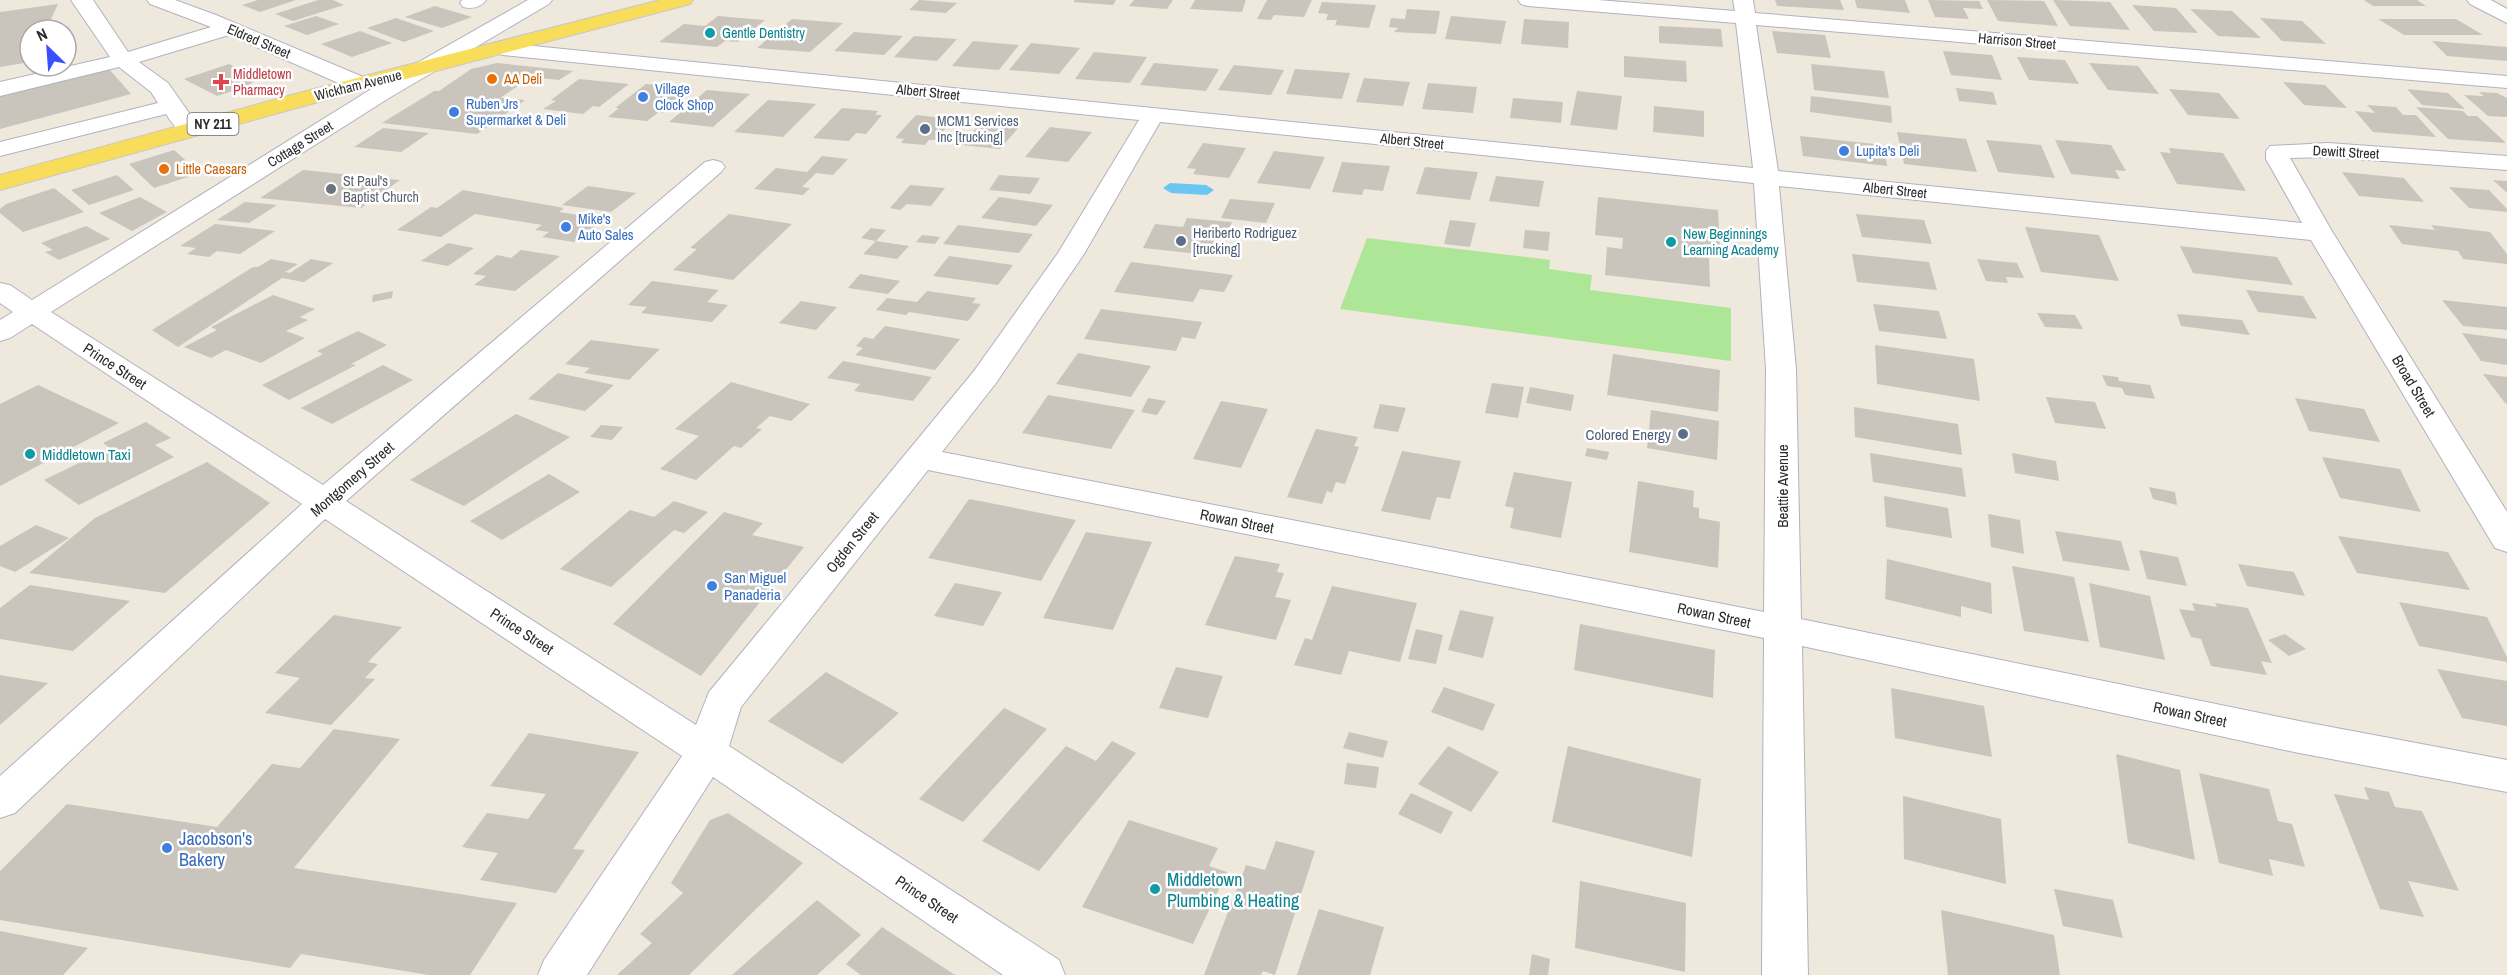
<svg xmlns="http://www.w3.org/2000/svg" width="2507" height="975" font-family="'Archivo Narrow',sans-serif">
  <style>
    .green { fill: #ade697 }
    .water { fill: #6cc6f4 }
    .building { fill: #c9c5bc }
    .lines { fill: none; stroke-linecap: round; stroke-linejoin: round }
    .minor-casing { stroke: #b1b2c0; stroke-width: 2 }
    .major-casing { stroke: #c8c8c8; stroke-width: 2 }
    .minor { fill: #fff; fill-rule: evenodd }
    .major { fill: #f7dd59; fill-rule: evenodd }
    .culture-dot { fill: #0f9aa8; stroke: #fff; stroke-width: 2 }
    .food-dot { fill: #e8710a; stroke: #fff; stroke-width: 2 }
    .health-dot { fill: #e0444e; stroke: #fff; stroke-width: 2 }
    .shop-dot { fill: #3f7fe0; stroke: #fff; stroke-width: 2 }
    .service-dot { fill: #5c6f8a; stroke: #fff; stroke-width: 2 }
    .worship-dot { fill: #6b7280; stroke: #fff; stroke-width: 2 }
    .labels { text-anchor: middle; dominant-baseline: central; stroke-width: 5; stroke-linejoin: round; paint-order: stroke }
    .far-culture-label { font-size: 14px; fill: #0d838f; stroke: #fff; text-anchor: start }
    .far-street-label { font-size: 14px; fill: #2b2b2b; stroke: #fff }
    .far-health-label { font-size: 14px; fill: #be3a42; stroke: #fff; text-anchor: start }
    .far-food-label { font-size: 14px; fill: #c56008; stroke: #fff; text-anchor: start }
    .far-shop-label { font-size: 14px; fill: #366cbe; stroke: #fff; text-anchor: start }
    .far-service-label { font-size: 14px; fill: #4e5e75; stroke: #fff; text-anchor: start }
    .shield { fill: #fff; stroke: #6b6b6b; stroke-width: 1.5 }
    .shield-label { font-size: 14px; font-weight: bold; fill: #2b2b2b }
    .far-worship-label { font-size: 14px; fill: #5b616d; stroke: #fff; text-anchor: start }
    .street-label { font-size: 15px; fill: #2b2b2b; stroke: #fff }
    .service-label { font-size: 15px; fill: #4e5e75; stroke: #fff; text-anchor: end }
    .culture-label { font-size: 15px; fill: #0d838f; stroke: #fff; text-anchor: start }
    .shop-label { font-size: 15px; fill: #366cbe; stroke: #fff; text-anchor: start }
    .near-shop-label { font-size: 18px; fill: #366cbe; stroke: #fff; text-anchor: start }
    .near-culture-label { font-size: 18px; fill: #0d838f; stroke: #fff; text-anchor: start }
  </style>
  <rect width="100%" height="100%" fill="#eee8dd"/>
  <path class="green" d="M1367 238 1550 260 1549 269 1592 275 1590 290 1731 308V361L1340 309Z"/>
  <path class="water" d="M1170 183 1206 185 1214 190 1207 195 1171 193 1163 188Z"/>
  <path class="building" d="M258 0H296L260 12 242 5Z
    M318 0H333L344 5 293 21 275 14Z
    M919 0H920L957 3 946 13 909 10Z
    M1075 0H1116L1113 5 1073 2Z
    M1134 0H1173L1167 9 1129 6Z
    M1195 0H1246L1242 12 1190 9Z
    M1267 0H1312L1304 17 1274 15 1271 20 1257 19Z
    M1775 0H1840L1844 10 1777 6Z
    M1855 0H1905L1910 13 1857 8Z
    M1928 0 1979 1 1983 9 1963 8 1969 19 1935 17Z
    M1987 0 2044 1 2058 26 1998 21Z
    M2053 0 2110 2 2130 30 2070 26Z
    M2364 0H2417L2426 6H2373Z
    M1322 2 1376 5 1369 28 1335 25 1337 20H1326L1328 14 1318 13Z
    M58 4 46 30H30V62L0 67V12Z
    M2132 5 2176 8 2198 33 2154 31Z
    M435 6 472 17 442 28 405 17Z
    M1407 9 1440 11 1436 34 1394 32 1398 28 1389 27 1391 18 1405 19Z
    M2190 9 2232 11 2261 38 2218 36Z
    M316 16 339 24 307 35 284 26Z
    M718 16 765 20 738 42 725 41 717 47 659 42 684 24 705 26Z
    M1451 16 1506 21 1501 44 1445 39Z
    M396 18 434 31 404 42 367 28Z
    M2260 18 2302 21 2326 44 2282 41Z
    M792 19 843 23 810 52 757 48Z
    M1524 19 1569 22 1568 48 1521 44Z
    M2378 19H2456L2483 35H2404Z
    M1659 26 1721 29 1723 47 1659 43Z
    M360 31 392 43 352 57 321 44Z
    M1772 31 1825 35 1831 58 1777 53Z
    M854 32 903 36 884 55 834 51Z
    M914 36 957 39 937 61 894 57Z
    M973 41 1019 45 999 70 952 66Z
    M2432 41 2507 47V61L2447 56Z
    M1031 43 1080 48 1059 74 1009 70Z
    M1943 51 1992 55 2002 80 1951 75Z
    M1094 52 1147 57 1130 83 1075 79Z
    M1624 56 1686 61 1687 82 1624 77Z
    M2017 57 2065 60 2079 84 2029 80Z
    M497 63 573 71 559 80 531 77 500 98 525 100 477 134 382 123 434 91H439L471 69Z
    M1154 63 1219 69 1206 91 1140 85Z
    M2089 63 2138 66 2159 94 2108 90Z
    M229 64 257 78 248 86 217 96 184 79Z
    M1811 64 1884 71 1889 98 1814 90Z
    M1234 65 1284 70 1271 95 1218 90Z
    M109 69 131 94 0 129V96Z
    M1295 69 1350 73 1342 99 1286 94Z
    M1364 78 1410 82 1403 106 1356 102Z
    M579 79 629 84 599 107 593 106 583 114 543 109 556 101 551 100Z
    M2283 82 2325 85 2347 108 2304 105Z
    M1428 83 1477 87 1473 113 1422 109Z
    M646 84 693 88 663 113 659 112 647 121 608 117 619 108H615Z
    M1956 88 1993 92 1997 105 1959 101Z
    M2169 89 2219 93 2240 119 2188 115Z
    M2407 89 2448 93 2465 109 2422 105Z
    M707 90 750 94 713 127 669 122Z
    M1577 91 1622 96 1617 130 1570 125Z
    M2479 92 2497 93 2507 98V117L2488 116 2464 95 2484 96Z
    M1811 96 1891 106 1892 123 1810 112Z
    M1513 98 1563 102 1561 123 1510 118Z
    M768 100 796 102 816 104 783 137 734 132Z
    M2367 105 2396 107 2403 115H2416L2436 137 2373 132 2355 111 2375 113Z
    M1654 106 1704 111V137L1653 132Z
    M2416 107 2463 111 2468 116H2477L2506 143 2448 139Z
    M842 108 878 111 875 115H882L866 134 856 133 849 141 813 138Z
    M916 115 954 119 935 140H929L925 145 901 143 904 139 895 138Z
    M982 122 1020 126 1000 149 961 145Z
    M1050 127 1092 132 1068 162 1025 157Z
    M383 128 429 133 401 152 354 147Z
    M1897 132 1966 139 1977 172 1904 164Z
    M1800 136 1884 145 1887 166 1803 156Z
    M1986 140 2041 145 2055 178 1998 172Z
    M2055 140 2111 145 2126 171 2115 170 2120 179 2071 174Z
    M1203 143 1246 148 1229 178 1193 174 1196 169 1187 168Z
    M2169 148 2223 153 2246 191 2177 184 2160 152 2171 153Z
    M174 150 200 173 154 188 129 164Z
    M1274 151 1325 157 1310 189 1257 183Z
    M822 156 848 159 833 175 816 173 802 187 810 188 803 195 754 189 776 168 807 172Z
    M1342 162 1390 166 1383 191 1364 189 1362 195 1332 192Z
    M1425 167 1478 172 1470 200 1416 194Z
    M303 170 400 180 361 208 260 198Z
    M2342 172 2404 178 2424 202 2359 196Z
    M117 175 134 190 89 205 71 190Z
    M999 175 1040 178 1030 194 989 190Z
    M1496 176 1544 181 1539 207 1489 201Z
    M2493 180 2507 181V193Z
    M910 185 945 188 931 206 907 204 900 210 890 208Z
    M588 186 636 193 611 212 562 205Z
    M2449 187 2489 190 2507 209V212L2469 208Z
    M54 188 84 212 23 232 0 213V209L6 204Z
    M463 190 564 208 559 212 605 219 574 242 542 237 549 232 535 230 542 225 475 214 441 237 397 230 431 207 437 208Z
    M140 197 167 212 132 231 99 213Z
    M999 197 1053 205 1036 226 981 218Z
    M1598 197 1718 210 1720 249 1691 246 1692 256 1709 258 1710 287 1605 275 1607 247 1622 249 1623 238 1595 235Z
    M1230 199 1275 203 1266 223 1221 218Z
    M245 202 277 205 249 223 217 220Z
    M729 214 792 224 733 280 673 270 697 249 690 248Z
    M1856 214 1924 220 1932 244 1862 237Z
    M1187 218 1232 222 1227 234 1218 233 1209 255 1143 248 1155 224 1183 227Z
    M1450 220 1476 223 1470 247 1444 244Z
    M215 224 275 231 240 254 217 251 209 257 187 254 196 248 180 246Z
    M958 225 1033 234 1019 253 943 244Z
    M2389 225 2435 230 2431 225 2490 232 2507 254V264L2463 259 2458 251 2402 244Z
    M86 226 110 239 59 260 45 252 53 250 41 243Z
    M2025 227 2099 235 2119 281 2041 272Z
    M871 228 886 230 876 241 861 238Z
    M1525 230 1550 232 1548 251 1523 248Z
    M922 235 940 237 935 244 916 242Z
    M876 241 909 246 897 259 863 254Z
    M448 243 474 248 448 266 421 261Z
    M2180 246 2277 257 2293 285 2193 273Z
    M521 250 560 256 515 291 474 285 486 276 473 274 497 255 511 258Z
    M1852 254 1929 262 1937 290 1857 282Z
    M949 256 1013 265 998 285 933 276Z
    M271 259 298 264 285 272 290 273 311 259 333 263 304 282 282 278 178 347 152 330 253 267H258Z
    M1977 259 2017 263 2024 278 2006 277 2008 283 1986 281Z
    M1131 262 1233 275 1224 292 1200 289 1193 302 1114 292Z
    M860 274 900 281 888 294 848 288Z
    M652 281 719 290 707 302 728 305 712 322 641 313 647 307 628 305Z
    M2246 290 2303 296 2317 319 2258 312Z
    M393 291 392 298 372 302 373 295Z
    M927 291 976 298 972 303 981 304 968 321 909 312 906 315 876 310 887 298 917 302Z
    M273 295 315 309 300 317 308 320 286 331 305 338 261 363 226 350 211 358 184 347 217 330 211 327Z
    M2442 300 2507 307V330L2463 326Z
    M801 301 837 307 816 330 779 323Z
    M1873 304 1939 311 1947 339 1879 331Z
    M1101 309 1202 322 1195 339 1182 337 1176 351 1084 339Z
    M2037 313 2075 315 2083 329 2045 327Z
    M2177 314 2242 320 2250 335 2181 326Z
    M885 326 960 339 935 370 855 355 863 348 856 346 864 337 873 339Z
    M358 331 387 345 351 364 356 365 289 400 262 385 323 354 317 351Z
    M2462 333 2507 339V365L2481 361Z
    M591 340 660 349 629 380 584 373 590 368 565 364Z
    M1875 345 1974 359 1980 401 1877 384Z
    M1078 353 1151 366 1131 397 1056 384Z
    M1613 354 1720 370 1718 412 1607 395Z
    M843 361 932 377 913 401 854 391 860 384 827 378Z
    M383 365 413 380 332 424 301 408Z
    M558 373 614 385 585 411 528 399Z
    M2483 374 2507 377V404L2505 403Z
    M2102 375 2118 377 2119 381 2150 385 2155 399 2125 395 2122 388 2107 386Z
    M731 382 810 404 791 421 770 416 756 428 762 429 741 448 734 446 696 480 660 469 699 436 675 429Z
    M1492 383 1524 387 1518 418 1485 413Z
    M38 385 119 423 0 486V404Z
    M1530 387 1574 395 1571 411 1526 403Z
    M1048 395 1135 410 1111 449 1022 433Z
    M2046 397 2095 402 2106 429 2055 423Z
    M1148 398 1166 401 1157 415 1141 412Z
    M2295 398 2364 409 2380 442 2309 431Z
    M1221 401 1268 409 1241 468 1193 459Z
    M1380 404 1406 408 1398 432 1373 428Z
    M1854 407 1958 424 1962 455 1855 437Z
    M1651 410 1719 421 1717 460 1647 448Z
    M516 414 570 437 464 506 410 480Z
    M146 422 171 438 155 445 174 457 79 505 44 480 110 448 103 443Z
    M601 425 623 427 612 440 590 437Z
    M1316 429 1358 437 1354 446 1359 447 1345 484 1336 482 1332 493 1327 491 1322 504 1287 497Z
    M1587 448 1609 452 1607 460 1585 456Z
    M1402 451 1461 461 1450 499 1437 497 1430 520 1381 511Z
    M1870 453 1962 468 1966 497 1873 482Z
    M2012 453 2056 461 2059 481 2015 473Z
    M2322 457 2400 469 2421 512 2340 498Z
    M207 462 270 503 165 593 29 573 95 518Z
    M1514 472 1572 482 1561 538 1510 528 1514 508 1505 506Z
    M549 474 580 492 502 540 470 521Z
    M1638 481 1694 491 1693 507 1699 508V518L1720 522 1718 568 1629 552Z
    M2149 487 2175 492 2177 505 2153 499Z
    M1884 496 1948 508 1952 538 1886 527Z
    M969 499 1076 520 1041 581 928 558Z
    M674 501 708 512 684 533 674 530 611 587 560 569 630 510 654 517Z
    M724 512 763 523 752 535 804 547 701 676 613 624Z
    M1988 514 2020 520 2024 554 1991 547Z
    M36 525 69 538 15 572 0 566V546Z
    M2055 531 2121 541 2130 571 2063 561Z
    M1086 532 1152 542 1113 630 1043 618Z
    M2338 536 2448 552 2470 590 2357 573Z
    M2139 550 2178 557 2187 586 2147 579Z
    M1235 556 1280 564 1277 572 1284 573 1275 597 1291 600 1276 640 1205 625Z
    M1887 559 1991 583 1992 614 1961 606V617L1885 599Z
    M2238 564 2294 572 2305 596 2247 586Z
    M2012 566 2074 577 2089 642 2024 631Z
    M955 583 1002 592 983 626 934 616Z
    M2089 583 2150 596 2165 660 2100 647Z
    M30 585 130 601 73 651 0 639V608Z
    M1332 586 1417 603 1400 662 1349 651 1341 675 1294 665 1305 638 1312 640Z
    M2399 602 2487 617 2507 657V662L2419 646Z
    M2192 603 2217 607 2215 603 2248 608 2272 663 2261 661 2267 675 2211 666 2201 639 2191 637 2179 609 2195 611Z
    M1460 610 1494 617 1483 658 1448 650Z
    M334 615 402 627 368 662 378 664 365 678 375 679 331 725 265 713 300 678 275 673Z
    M1580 624 1715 650 1713 698 1574 670Z
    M1416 629 1443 635 1436 664 1408 659Z
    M2285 634 2306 649 2289 656 2268 640Z
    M1176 667 1223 676 1208 718 1159 708Z
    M2437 669 2507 681V726L2462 718Z
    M826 672 899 713 842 764 768 721Z
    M0 675 48 683 0 725Z
    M1444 687 1495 704 1483 731 1431 712Z
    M1891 688 1984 706 1992 757 1895 738Z
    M1004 708 1047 729 963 822 919 799Z
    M334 729 400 739 294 868 517 903 470 975H429L301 954 290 968 0 920V871L67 804 217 827 272 764 300 768Z
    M1349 732 1388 741 1383 758 1343 748Z
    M529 733 639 752 573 849 585 850 556 893 480 880 498 853 462 847 487 813 528 819 546 794 490 786Z
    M1112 741 1136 753 1039 871 982 841 1066 746 1096 761Z
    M1448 746 1499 772 1471 812 1418 784Z
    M1568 746 1701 779 1692 857 1552 822Z
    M2116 754 2180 770 2195 860 2128 843Z
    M1347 763 1379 767 1376 788 1344 784Z
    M2199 773 2269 789 2278 821 2292 824 2305 867 2269 859 2273 876 2219 863Z
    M2364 787 2389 792 2395 807 2422 811 2459 891 2408 881 2424 917 2380 909 2334 794 2369 800Z
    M1411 793 1453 812 1441 834 1398 814Z
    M1903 796 2001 819 2006 884 1904 859Z
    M728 813 803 863 689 975H617L652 943 640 934 683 893 671 883 710 820Z
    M1129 820 1218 848 1209 866 1227 872 1193 944 1082 907Z
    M1276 841 1315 851 1275 975 1263 971 1261 975H1204L1246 865 1265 870Z
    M1580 881 1686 903 1685 972 1575 948Z
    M2054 889 2113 900 2123 938 2063 926Z
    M817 900 861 935 817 975H732Z
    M1319 909 1384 927 1370 975H1297Z
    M1941 910 2054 935 2060 975H1948Z
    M882 927 955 975H861L846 964Z
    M0 931 88 948 63 975H0Z
    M1532 954 1550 959 1548 975H1529Z"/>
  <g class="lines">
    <defs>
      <path id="minor" d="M71 0H93L128 52 211 27 150 4 147 0H175L216 15 368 79 371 84 368 89 360 91 352 89 229 35 139 62 168 83 201 130 198 135C181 139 175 127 166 114L0 156V142L158 103 151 92 119 67 0 96V82L110 57Z
        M462 0H486C480 8 472 9 463 7L460 3Z
        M528 0H552L549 4 389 98 51 312 323 485 705 162 713 160 721 162 725 167 721 172 346 501 696 725 709 692 974 371 1058 253 1139 120 503 55 496 53 493 49 496 45 503 43 1753 168 1736 23 1528 6 1521 4 1518 0H1598L1735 11 1733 0H1753L1755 13 2507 76V88L1756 25 1778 171 2302 223 2266 159V151L2270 146 2328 143 2507 156V170L2328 157 2290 158 2333 233 2507 512V552L2495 548 2311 240 1779 186 1796 369 1801 619 2299 721 2507 760V792L2299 753 1802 646 1808 975H1762L1764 638 928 470 741 707 729 746 1059 960 1065 975H1003L713 777 587 975H538L544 960 682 756 325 519 15 813 0 818V776L302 504 32 324 10 338 0 341V320L13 312 0 303V283L10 285 32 300 373 88ZM1160 122 1754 183 1766 369 1764 612 942 452 996 383 1084 254Z
        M2467 0H2491L2507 9V23L2470 4Z"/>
      <path id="major" d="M660 0H693L690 4 311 104 0 190V175L295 94Z"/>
    </defs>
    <use href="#minor" class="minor-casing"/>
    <use href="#major" class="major-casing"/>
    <use href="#minor" class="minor"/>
    <use href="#major" class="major"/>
  </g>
  <g class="culture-dot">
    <circle cx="710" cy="33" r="6"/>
    <circle cx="1671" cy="242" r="6"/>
    <circle cx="30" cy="454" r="6"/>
    <circle cx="1155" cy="889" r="6"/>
  </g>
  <g class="food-dot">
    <circle cx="492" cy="79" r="6"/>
    <circle cx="164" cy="169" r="6"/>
  </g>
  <path class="health-dot" d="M218 73h6v6h6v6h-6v6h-6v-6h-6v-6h6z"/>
  <g class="shop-dot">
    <circle cx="643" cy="97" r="6"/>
    <circle cx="454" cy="112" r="6"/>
    <circle cx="1844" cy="151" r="6"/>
    <circle cx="566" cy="227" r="6"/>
    <circle cx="712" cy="586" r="6"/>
    <circle cx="167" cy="848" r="6"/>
  </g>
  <g class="service-dot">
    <circle cx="925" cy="129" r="6"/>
    <circle cx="1181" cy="241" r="6"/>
    <circle cx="1683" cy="434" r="6"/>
  </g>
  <circle class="worship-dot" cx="331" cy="189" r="6"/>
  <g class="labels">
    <g class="far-culture-label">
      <text x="722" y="33">Gentle Dentistry</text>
      <text x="1683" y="234">New Beginnings<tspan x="1683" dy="16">Learning Academy</tspan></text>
    </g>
    <g class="far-street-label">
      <text transform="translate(259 41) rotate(23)">Eldred Street</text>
      <text transform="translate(2017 41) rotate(5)">Harrison Street</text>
      <text transform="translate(358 85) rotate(-14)">Wickham Avenue</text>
      <text transform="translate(928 92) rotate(6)">Albert Street</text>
      <text transform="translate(1412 141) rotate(6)">Albert Street</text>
      <text transform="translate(300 144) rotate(-32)">Cottage Street</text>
      <text transform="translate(2346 152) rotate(3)">Dewitt Street</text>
      <text transform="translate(1895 190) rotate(6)">Albert Street</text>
    </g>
    <g class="far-health-label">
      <text x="233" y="74">Middletown<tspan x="233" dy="16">Pharmacy</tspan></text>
    </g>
    <g class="far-food-label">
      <text x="504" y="79">AA Deli</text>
      <text x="176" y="169">Little Caesars</text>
    </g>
    <g class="far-shop-label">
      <text x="655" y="89">Village<tspan x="655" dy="16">Clock Shop</tspan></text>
      <text x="466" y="104">Ruben Jrs<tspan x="466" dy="16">Supermarket &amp; Deli</tspan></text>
      <text x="1856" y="151">Lupita's Deli</text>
      <text x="578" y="219">Mike's<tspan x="578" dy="16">Auto Sales</tspan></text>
    </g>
    <g class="far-service-label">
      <text x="937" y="121">MCM1 Services<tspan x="937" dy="16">Inc [trucking]</tspan></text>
      <text x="1193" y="233">Heriberto Rodriguez<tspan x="1193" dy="16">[trucking]</tspan></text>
    </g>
    <rect class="shield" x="187.5" y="113" width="51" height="22" rx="4.5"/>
    <g class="shield-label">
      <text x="213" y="124">NY 211</text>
    </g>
    <g class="far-worship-label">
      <text x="343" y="181">St Paul's<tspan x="343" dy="16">Baptist Church</tspan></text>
    </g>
    <g class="street-label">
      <text transform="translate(115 366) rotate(33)">Prince Street</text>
      <text transform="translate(2414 386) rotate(59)">Broad Street</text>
      <text transform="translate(352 479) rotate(-41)">Montgomery Street</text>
      <text transform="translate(1782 486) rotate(-90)">Beattie Avenue</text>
      <text transform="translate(1237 521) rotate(11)">Rowan Street</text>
      <text transform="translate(852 542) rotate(-51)">Ogden Street</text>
      <text transform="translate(1714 615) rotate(12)">Rowan Street</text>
      <text transform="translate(522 631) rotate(33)">Prince Street</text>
      <text transform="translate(2190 714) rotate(12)">Rowan Street</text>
      <text transform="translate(927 899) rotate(34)">Prince Street</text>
    </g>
    <g class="service-label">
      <text x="1671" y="434">Colored Energy</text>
    </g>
    <g class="culture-label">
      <text x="42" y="454">Middletown Taxi</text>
    </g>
    <g class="shop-label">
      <text x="724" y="577">San Miguel<tspan x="724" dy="17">Panaderia</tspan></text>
    </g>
    <g class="near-shop-label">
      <text x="179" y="838">Jacobson's<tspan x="179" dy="21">Bakery</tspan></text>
    </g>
    <g class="near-culture-label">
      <text x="1167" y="879">Middletown<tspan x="1167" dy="21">Plumbing &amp; Heating</tspan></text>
    </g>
  </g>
  <g transform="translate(48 48) rotate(335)"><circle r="28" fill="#ffffff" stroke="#aaaaaa" stroke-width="1.5"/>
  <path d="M0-4.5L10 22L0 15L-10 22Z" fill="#3950ff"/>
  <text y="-9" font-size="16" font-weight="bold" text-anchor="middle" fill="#2b2b2b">N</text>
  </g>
</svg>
